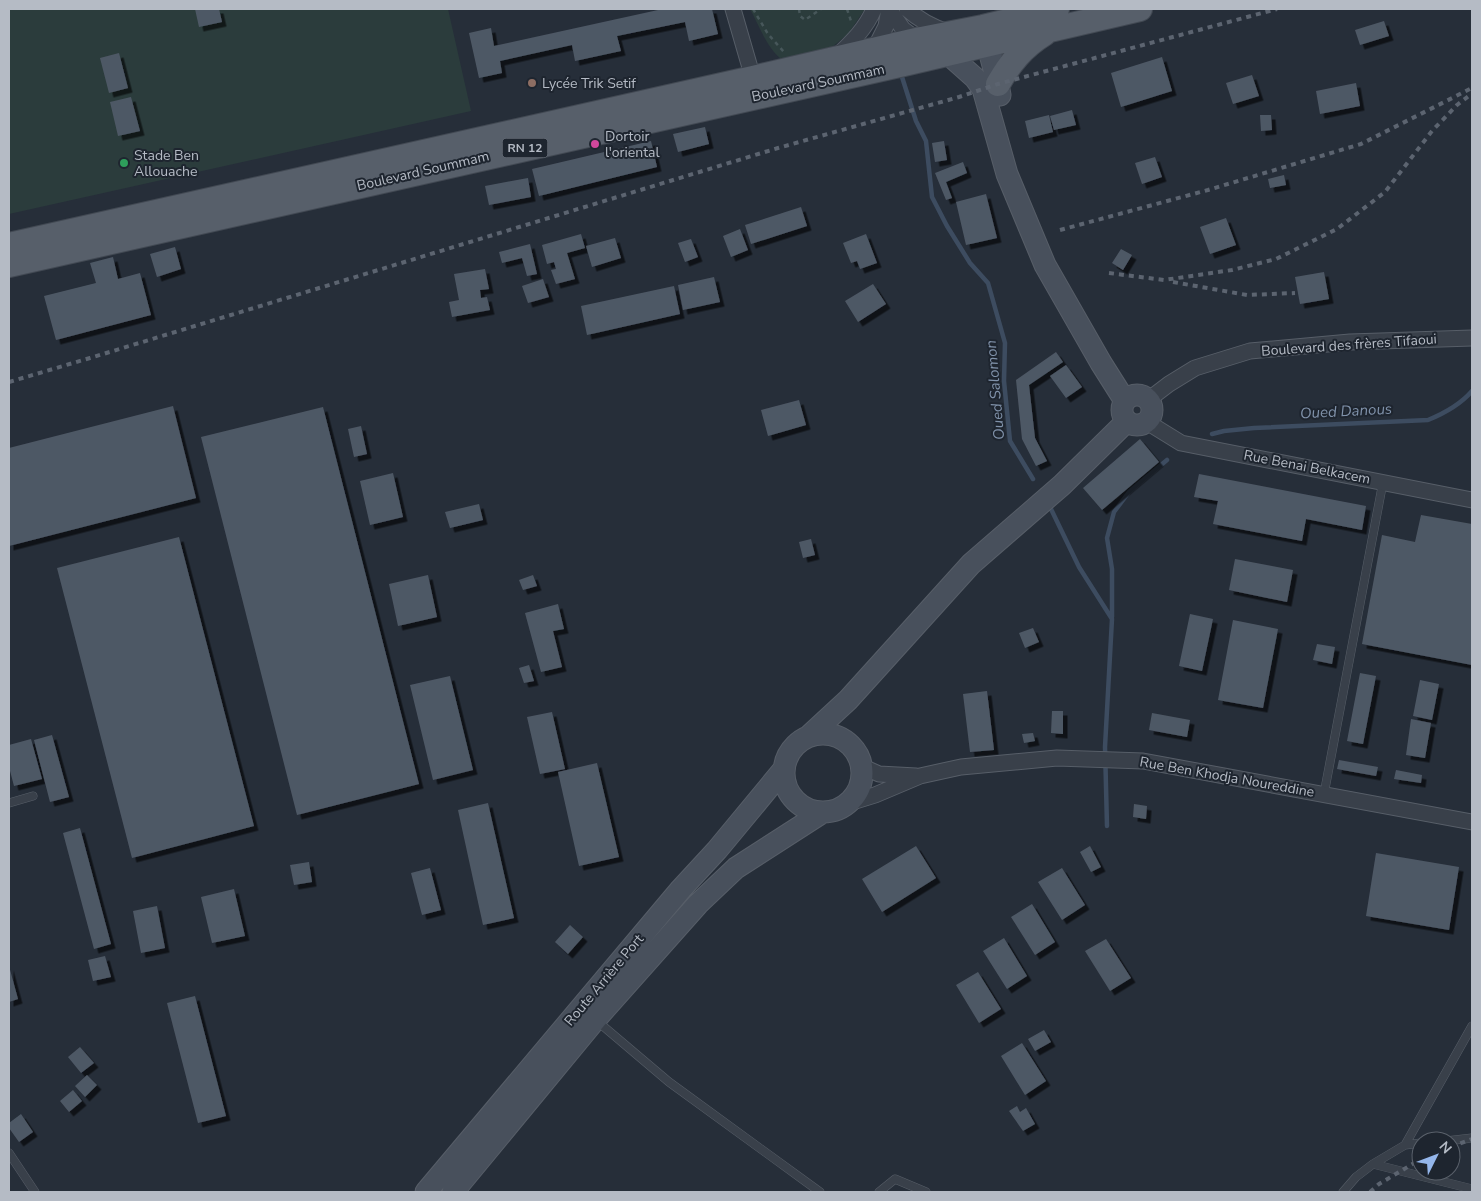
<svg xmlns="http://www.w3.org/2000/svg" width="1481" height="1201" font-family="'Nunito Sans',sans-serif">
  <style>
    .green { fill: #2b3c3c }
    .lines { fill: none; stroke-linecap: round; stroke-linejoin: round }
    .stream { stroke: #3d4c60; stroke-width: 4.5 }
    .building { fill: #4e5865; filter: url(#shadow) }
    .lane-casing { stroke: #575e68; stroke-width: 9 }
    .street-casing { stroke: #575e68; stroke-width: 17 }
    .secondary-casing { stroke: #575e68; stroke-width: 23 }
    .primary-casing { stroke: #424953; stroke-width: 26 }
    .path { stroke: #47575a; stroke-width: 2.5; stroke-dasharray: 4 4; stroke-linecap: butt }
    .lane { stroke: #39404a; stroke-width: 8 }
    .street { stroke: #39404a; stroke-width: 15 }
    .secondary { stroke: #48505c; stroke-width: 21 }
    .primary { stroke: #575f6a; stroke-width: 24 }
    .rail { stroke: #5c6470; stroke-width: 4; stroke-dasharray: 5 5; stroke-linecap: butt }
    .education-dot { fill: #8d6e63; stroke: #1e252f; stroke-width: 2 }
    .hotel-dot { fill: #d1479c; stroke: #1e252f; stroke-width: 2 }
    .leisure-dot { fill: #2e9e5b; stroke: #1e252f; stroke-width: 2 }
    .labels { text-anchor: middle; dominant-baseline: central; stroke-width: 4; stroke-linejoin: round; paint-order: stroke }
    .shield { fill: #1e252f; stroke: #888e98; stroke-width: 1 }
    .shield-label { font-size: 12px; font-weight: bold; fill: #b5bbc5 }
    .poi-label { font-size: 14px; fill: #b5bbc5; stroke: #1e252f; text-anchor: start }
    .street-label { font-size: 14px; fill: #b5bbc5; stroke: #1e252f }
    .water-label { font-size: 15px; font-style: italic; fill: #8092aa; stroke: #1e252f }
  </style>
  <defs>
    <filter id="shadow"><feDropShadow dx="4.5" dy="4.5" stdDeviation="0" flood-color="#0009"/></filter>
  </defs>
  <rect width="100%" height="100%" fill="#262e39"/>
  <path class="green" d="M9 9H448L471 111 9 214Z
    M750 9H865L848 34 826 52 785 62C767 50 760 27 750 9Z"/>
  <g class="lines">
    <path class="stream" d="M902 77 916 121 926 141 932 197 947 226 970 263 988 283 1005 343 1004 381 1010 441 1033 479
      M1212 434 1224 431 1254 428 1428 420C1445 413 1460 405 1472 391
      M1051 509 1079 567 1112 619 1105 747 1107 826
      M1112 617V569L1107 538 1114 512 1129 492 1167 460"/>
  </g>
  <path class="building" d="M195 9H219L222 22 199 27Z
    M658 9H712L718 34 689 41 685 22 617 36 621 51 575 61 572 45 500 61 502 73 479 78 469 33 491 28 494 46 658 10Z
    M1384 21 1389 36 1360 45 1355 30Z
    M119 53 128 88 109 93 100 58Z
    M1162 57 1172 91 1121 107 1111 73Z
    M1252 75 1259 96 1233 104 1226 83Z
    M1356 83 1360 106 1320 114 1316 91Z
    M131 97 140 131 118 136 110 102Z
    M1072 110 1076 125 1054 130 1050 116Z
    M1049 115 1053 132 1029 138 1025 121Z
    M1260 115H1271L1272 130 1261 131Z
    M705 127 709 144 678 152 673 134Z
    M651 141 657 167 539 196 532 169Z
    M944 141 947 160 935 162 932 143Z
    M1155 157 1162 177 1142 184 1135 163Z
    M963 162 967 173 946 182 952 198 946 200 935 173Z
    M1284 175 1286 185 1270 188 1268 179Z
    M528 178 531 197 489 205 485 186Z
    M986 194 997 238 966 245 956 202Z
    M801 207 807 226 751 244 745 225Z
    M1226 218 1236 245 1210 254 1200 227Z
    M740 229 748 250 731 257 723 236Z
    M581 234 585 248 567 253 575 279 556 284 551 270 556 269 554 262 547 264 542 245Z
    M866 234 877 263 860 269 857 261 851 263 843 243Z
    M615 238 621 258 592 267 586 246Z
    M691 239 698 257 685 262 678 243Z
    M530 244 537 274 527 276 522 258 502 263 499 252Z
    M175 247 181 269 157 277 150 254Z
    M1121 249 1132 255 1123 270 1112 263Z
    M113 257 118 279 140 273 151 315 56 340 44 296 96 283 90 263Z
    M485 269 489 289 480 290 481 298 487 297 490 310 452 317 449 302 459 300 454 274Z
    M1324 272 1329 299 1300 304 1295 277Z
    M714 277 720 302 683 310 678 285Z
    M543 279 549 297 528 303 522 286Z
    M873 284 886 304 858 322 845 301Z
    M674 286 680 314 587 335 581 306Z
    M1056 352 1063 362 1029 385 1035 438 1047 461 1036 466 1022 439 1016 380Z
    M1066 365 1082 387 1066 398 1050 376Z
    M799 400 806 425 768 436 761 410Z
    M173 406 196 498 9 546V448Z
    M323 407 419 784 297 815 201 437Z
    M361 426 367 454 354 457 348 429Z
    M1140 439 1159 462 1102 510 1083 488Z
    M393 473 403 517 370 525 360 481Z
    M1199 474 1366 506 1362 530 1306 519 1302 541 1213 524 1218 501 1194 497Z
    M479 504 483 520 450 528 445 512Z
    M1421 515 1472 524V665L1362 644 1382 535 1415 542Z
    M179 537 254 826 132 858 57 568Z
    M811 539 815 555 803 558 799 542Z
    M1235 559 1293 570 1287 602 1229 590Z
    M428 575 437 617 398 626 389 584Z
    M533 575 537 586 523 590 519 580Z
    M558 604 564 629 553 631 562 667 541 672 525 613Z
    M1190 614 1213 619 1202 671 1179 666Z
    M1233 620 1278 629 1263 708 1218 700Z
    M1033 628 1039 642 1025 648 1019 633Z
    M1317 644 1335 647 1332 664 1313 660Z
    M529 665 534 681 524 683 519 668Z
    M1360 673 1376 676 1363 744 1347 741Z
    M450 676 473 770 433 780 410 685Z
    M1420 680 1439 684 1432 720 1413 716Z
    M987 691 994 750 970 752 963 694Z
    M1052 711H1063V734L1051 733Z
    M552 712 565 769 540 774 527 717Z
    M1152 713 1190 720 1187 737 1149 730Z
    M1411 719 1431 723 1425 758 1406 755Z
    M1033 733 1035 741 1024 743 1022 734Z
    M52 735 69 797 50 802 34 740Z
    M31 739 42 779 14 786 9 767V745Z
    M1339 760 1378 767 1376 776 1337 769Z
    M597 763 619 857 579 866 558 772Z
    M1396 770 1422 775 1421 783 1394 779Z
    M488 803 514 918 483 925 458 810Z
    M1134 804 1147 806 1146 819 1133 817Z
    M80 828 111 944 94 949 63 833Z
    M916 846 936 878 882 912 862 879Z
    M1090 846 1101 867 1091 872 1080 852Z
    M1376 853 1459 867 1449 930 1366 916Z
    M309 862 312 882 294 885 290 865Z
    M430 868 441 910 422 915 411 873Z
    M1062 868 1085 905 1062 920 1038 882Z
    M234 889 245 936 212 943 201 897Z
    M1032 904 1055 942 1035 955 1011 917Z
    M157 906 165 948 141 953 133 911Z
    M570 925 583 937 568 954 555 942Z
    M1004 938 1027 976 1007 989 983 951Z
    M1106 939 1131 978 1110 991 1085 951Z
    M105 956 111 977 93 981 88 960Z
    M9 966 18 999 9 1002Z
    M978 972 1001 1009 979 1023 956 985Z
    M195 996 226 1116 198 1123 167 1003Z
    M1044 1030 1051 1042 1035 1051 1028 1039Z
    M1022 1043 1046 1081 1025 1095 1001 1056Z
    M80 1047 94 1063 81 1073 68 1057Z
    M87 1075 97 1085 85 1097 75 1086Z
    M73 1090 82 1101 69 1112 60 1101Z
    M1017 1106 1020 1112 1026 1108 1035 1124 1023 1131 1009 1111Z
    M21 1114 33 1132 19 1142 9 1128V1123Z"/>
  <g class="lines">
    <defs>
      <path id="lane" d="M1324 794 1383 482
        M9 803 33 796
        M597 1021 669 1082 820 1192
        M1446 1141 1472 1138
        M1405 1145 1472 1026
        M9 1153 35 1192
        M1373 1164 1472 1189
        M879 1192 895 1179 926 1192
        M1343 1192 1356 1177 1373 1164 1405 1145 1421 1143"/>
      <path id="street" d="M733 9 753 78
        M889 9 903 29 920 42
        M907 9C920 21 932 27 948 32
        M872 54 886 26 889 9
        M837 56C852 42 866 28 874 9
        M1148 400 1169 384 1195 368 1250 351 1350 342 1472 338
        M1147 422 1181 443 1472 500
        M861 766 879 774 916 776
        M846 804 875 795 920 776 961 767 1057 758 1143 761 1472 822"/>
      <path id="secondary" d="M983 28 998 84 1000 95
        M948 54 975 78 983 89 1007 174 1045 265 1101 363 1125 401
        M1122 410a15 15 0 1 1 30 0a15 15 0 1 1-30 0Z
        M784 773a39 39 0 1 1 78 0a39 39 0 1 1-78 0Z
        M809 736 848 700 971 564 1062 485 1127 421
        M426 1192 681 889 717 850 784 769
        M453 1192 595 1020 698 904 736 868 823 812"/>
      <path id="primary" d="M998 84C1010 63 1023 47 1044 34
        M9 245 753 78 916 40 983 27 1057 9
        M9 265 904 64 1140 9"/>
    </defs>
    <use href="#lane" class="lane-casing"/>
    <use href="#street" class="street-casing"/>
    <use href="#secondary" class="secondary-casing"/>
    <use href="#primary" class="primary-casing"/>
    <path class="path" d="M753 9 768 34 784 52
      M799 9 800 16 805 20 821 9
      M847 9 851 21"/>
    <use href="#lane" class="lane"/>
    <use href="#street" class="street"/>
    <use href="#secondary" class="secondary"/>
    <use href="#primary" class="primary"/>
    <path class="rail" d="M1060 230 1208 190 1361 144 1472 88
      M1109 273 1164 280 1232 270 1276 259 1337 229 1385 192 1432 131 1457 105 1470 95
      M1173 282 1247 295 1295 293
      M9 382 90 358 778 148 959 97 998 84 1277 9
      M1451 1147 1472 1139
      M1370 1192 1379 1184 1421 1159"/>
  </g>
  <circle class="education-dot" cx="532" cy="83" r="5"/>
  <circle class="hotel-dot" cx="595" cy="144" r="5"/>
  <circle class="leisure-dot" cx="124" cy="163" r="5"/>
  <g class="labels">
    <rect class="shield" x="502.5" y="138.5" width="45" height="19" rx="4"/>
    <g class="shield-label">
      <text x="525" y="148">RN 12</text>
    </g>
    <g class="poi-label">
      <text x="542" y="83">Lycée Trik Setif</text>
      <text x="605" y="136">Dortoir<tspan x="605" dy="16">l'oriental</tspan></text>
      <text x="134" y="155">Stade Ben<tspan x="134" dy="16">Allouache</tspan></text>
    </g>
    <g class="street-label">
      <text transform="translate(818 83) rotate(-12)">Boulevard Soummam</text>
      <text transform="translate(423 171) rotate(-13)">Boulevard Soummam</text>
      <text transform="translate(1349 345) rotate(-4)">Boulevard des frères Tifaoui</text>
      <text transform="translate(1307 467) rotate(11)">Rue Benai Belkacem</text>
      <text transform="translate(1227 777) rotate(10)">Rue Ben Khodja Noureddine</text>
      <text transform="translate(604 980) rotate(-50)">Route Arrière Port</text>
    </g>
    <g class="water-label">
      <text transform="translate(995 390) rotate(-95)">Oued Salomon</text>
      <text transform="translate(1346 411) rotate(-3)">Oued Danous</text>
    </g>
  </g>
  <rect width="1481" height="1201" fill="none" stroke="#b5bbc5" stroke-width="20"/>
  <g transform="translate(1436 1156) rotate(48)"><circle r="24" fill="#1e252f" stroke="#5a616b"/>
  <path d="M0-4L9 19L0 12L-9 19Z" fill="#94b6eb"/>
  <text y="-8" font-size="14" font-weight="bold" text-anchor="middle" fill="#b5bbc5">N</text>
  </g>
</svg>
